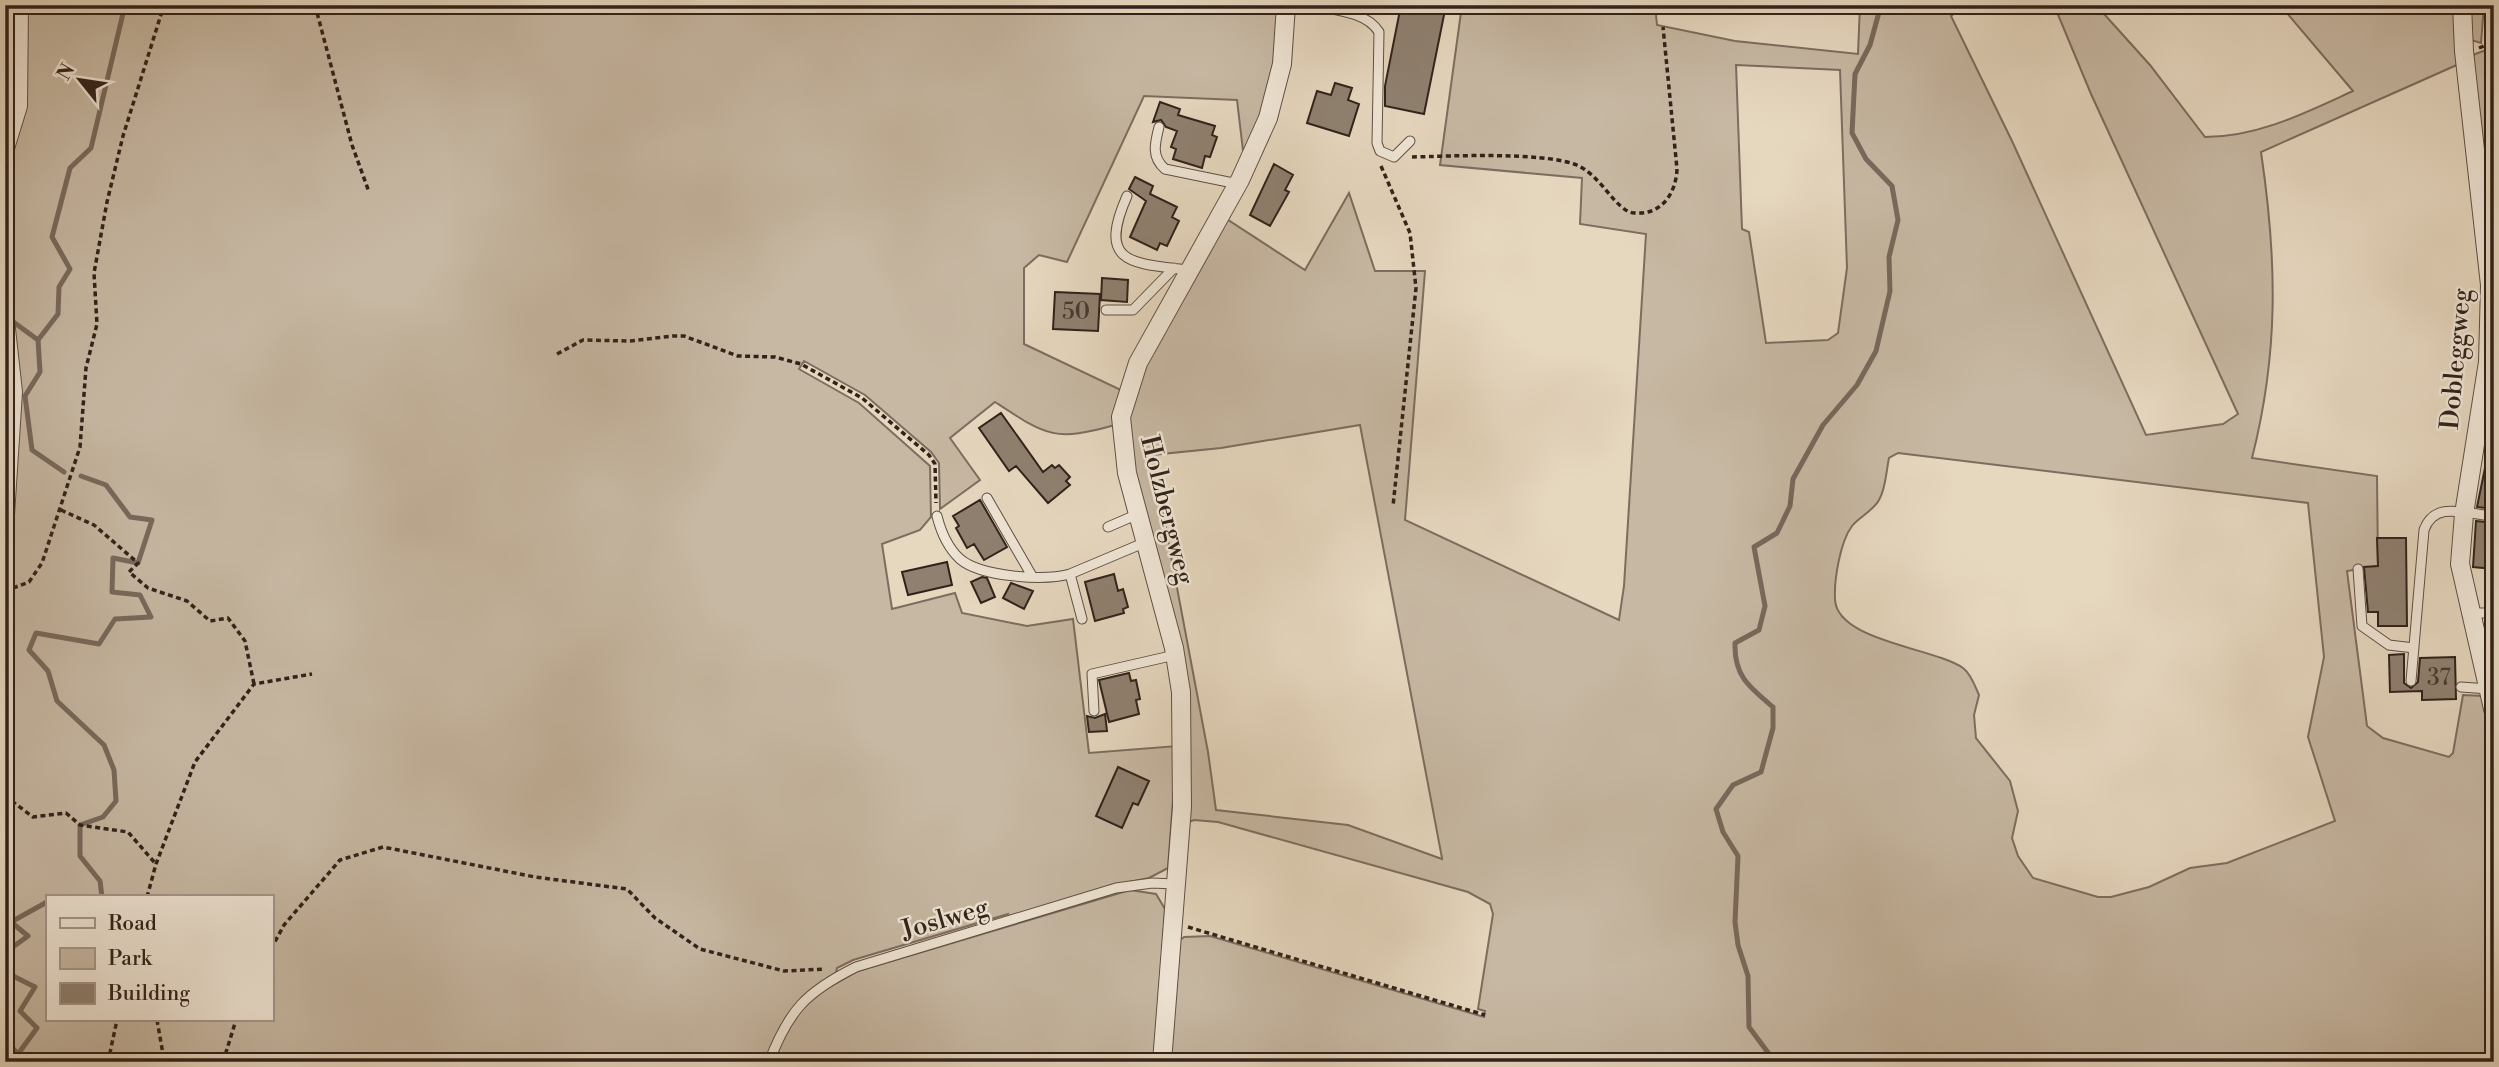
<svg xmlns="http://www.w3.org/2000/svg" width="2499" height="1067" font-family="'Libre Bodoni',serif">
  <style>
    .green { fill: #c7b8a3; stroke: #7c6d5f; stroke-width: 2; fill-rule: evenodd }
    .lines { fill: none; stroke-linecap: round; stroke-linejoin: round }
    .stream { stroke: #78695c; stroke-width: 5 }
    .building { fill: #8f8070; stroke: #30221b; stroke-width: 2 }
    .lane-casing { stroke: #5e4f44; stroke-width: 11 }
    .street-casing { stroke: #5e4f44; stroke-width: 20 }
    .path { stroke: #30221b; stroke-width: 3.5; stroke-dasharray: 5 3.5; stroke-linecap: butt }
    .lane { stroke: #efe5d5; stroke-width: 9 }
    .street { stroke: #efe5d5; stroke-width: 18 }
    .labels { text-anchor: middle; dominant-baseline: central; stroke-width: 5; stroke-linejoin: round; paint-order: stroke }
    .number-label { font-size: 23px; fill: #483a30 }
    .street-label { font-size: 26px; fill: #30221b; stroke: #efe5d5 }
  </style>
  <rect width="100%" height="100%" fill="#e6d7bf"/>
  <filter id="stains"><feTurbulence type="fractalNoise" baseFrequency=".00286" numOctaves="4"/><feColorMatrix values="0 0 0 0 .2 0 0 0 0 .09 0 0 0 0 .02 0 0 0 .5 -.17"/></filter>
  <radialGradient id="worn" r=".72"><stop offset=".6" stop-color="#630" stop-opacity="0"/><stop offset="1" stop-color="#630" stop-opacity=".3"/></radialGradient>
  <path class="green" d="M5 5H1281L1273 82 1244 159 1237 100 1144 96 1067 262 1039 255 1024 268V344L1121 390 1115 425C1054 442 1047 436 995 402L950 438 980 480 940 509 939 463 931 452 865 395 804 361 799 369 859 403 930 466 931 517 920 530 882 544 892 609 955 593 962 613 1027 626 1073 619 1089 753 1177 746 1168 868 1149 878 1115 885 1009 918 1008 914 853 960 837 968 836 973C794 997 782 1018 765 1062H5ZM47 897H271V1020H47Z
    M1462 5H1655L1657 25 1735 41 1858 54 1860 5H1964L1951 16 2012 141 2146 435 2223 424 2238 414 2091 94 2054 5H2096L2150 65 2205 137C2258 137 2305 113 2353 91L2280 5H2456L2459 64 2261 152C2277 260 2279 352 2252 458L2377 476 2378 566 2347 571 2367 726 2383 738 2449 757 2453 753 2463 695 2484 696 2494 731V1062H1169L1179 941 1184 937 1210 936 1484 1017 1485 1011 1478 1009 1493 914 1490 904 1468 892 1218 822 1194 820 1186 823 1190 731 1133 472 1127 426 1136 384 1225 218 1305 270 1349 193 1375 271H1425L1405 520 1619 620 1624 586 1646 234 1580 224 1582 178 1440 165ZM1736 65 1840 70 1847 268 1838 333 1828 340 1766 343 1749 232 1742 229ZM1360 425 1442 858V859L1348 825 1216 810 1208 752 1152 455 1221 448ZM1898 453 2308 503 2324 657 2308 737 2335 821 2227 863 2190 868 2149 887 2111 897H2098L2033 878 2018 856 2012 838 2018 811 2010 781 1976 738 1974 715 1979 695C1975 686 1971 674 1963 668 1935 648 1836 641 1835 599 1834 580 1840 542 1852 526 1859 517 1873 511 1879 500 1886 488 1886 472 1889 458Z
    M2467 5H2484L2481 43 2471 40Z
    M2494 47V269L2471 59 2475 54Z
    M1130 890 1156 894 1165 909 1156 1062H774L787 1029 812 997 858 971Z"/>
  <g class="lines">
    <path class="stream" d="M8 318 38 340 40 372 25 396 32 450 64 472
      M38 340 58 314 59 287 70 269 52 237 70 168 91 148 125 5
      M81 476 106 485 130 517 152 520 138 563 113 558 112 592 140 595 151 617 115 619 99 644 36 633 29 650 48 671 57 701 104 745 114 770 116 801 103 817 80 825V856L100 881 102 897
      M5 965 10 949 28 936 11 922 47 902
      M5 972 35 987 20 1011 37 1028 18 1054 5 1040
      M1775 1062 1749 1027 1748 976 1738 945 1735 922 1738 856 1723 832 1716 809 1733 785 1761 772 1773 728V707C1749 687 1734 676 1735 643L1759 630 1765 606 1754 547 1777 533 1790 506 1793 479 1823 425 1857 385 1876 351 1890 291 1889 257 1898 220 1892 186 1866 159 1852 133 1855 74 1870 45 1881 5"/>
  </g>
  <path class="building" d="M1401 5H1446L1424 114 1385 106V86Z
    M1335 83 1352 88 1348 100 1359 104 1349 136 1307 123 1317 91 1331 95Z
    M1160 102 1180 109 1178 115 1215 126 1212 135 1217 137 1210 157 1205 156 1202 168 1173 159 1176 149 1171 147 1177 131 1166 127 1161 120 1153 122Z
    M1274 164 1293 175 1285 190 1289 192 1270 226 1250 215Z
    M1135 177 1153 186 1150 194 1177 207 1172 217 1179 221 1167 246 1160 243 1157 250 1130 237 1146 201 1129 189Z
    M1102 278 1128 280 1127 302 1101 300Z
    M1055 292 1100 294 1098 331 1053 329Z
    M1001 413 1043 472 1052 465 1055 468 1059 465 1070 477 1066 481 1070 485 1048 503 1016 466 1009 471 979 428Z
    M2487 458 2494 459V509L2477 507Z
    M980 500 1007 547 984 560 974 544 967 548 956 528 959 526 953 516Z
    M2476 521 2494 523V569L2473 567Z
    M2377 538H2406L2407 626H2378V612H2368L2364 567 2378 566Z
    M947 562 952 585 908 595 902 572Z
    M1114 574 1118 591 1123 589 1128 607 1123 609 1124 613 1095 621 1085 582Z
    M982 577 987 578 995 597 981 603 971 582Z
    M1011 583 1033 591 1024 609 1003 598Z
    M2404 654V683L2411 688 2418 682 2420 658 2455 657 2456 699 2422 700V691L2390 692 2389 655Z
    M1129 673 1131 681 1136 680 1140 699 1136 700 1139 714 1109 722 1099 680Z
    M1105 714 1107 731 1089 732 1087 716 1095 718Z
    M1118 767 1149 781 1138 805 1133 803 1122 828 1096 816Z"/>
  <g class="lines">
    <defs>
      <path id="lane" d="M1311 5C1333 10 1366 11 1379 32L1377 143 1380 151 1394 157 1410 141
        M1159 127C1155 143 1151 157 1165 169L1238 184
        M1127 196C1097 264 1131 263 1188 270
        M1106 310H1133L1174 268
        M987 498 1032 576
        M937 516C941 532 947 547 960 559 981 577 1044 581 1070 574
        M1108 527 1138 514
        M2358 569 2362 626 2389 645 2414 648
        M2469 613H2491
        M1082 619 1070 574 1146 542
        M2411 681 2424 530C2435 500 2465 514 2494 516
        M2461 687 2489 689
        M1094 711 1092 674 1175 655
        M769 1062C789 1010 806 992 856 967L1116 888 1152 883 1174 884"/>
      <path id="street" d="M2462 5 2464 51 2490 285 2488 362 2464 514 2460 564 2494 713
        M5 148 18 106 19 5
        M5 320 13 392 5 515
        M1162 1062 1182 807 1181 692 1174 648 1127 473 1121 417 1138 363 1240 180 1268 118 1282 64 1286 5"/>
    </defs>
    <use href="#lane" class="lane-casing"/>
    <use href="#street" class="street-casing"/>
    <path class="path" d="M315 5 352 145 369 192
      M2479 48 2494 42
      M1412 157C1452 156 1539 152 1574 164 1601 173 1616 213 1635 213 1662 215 1676 193 1677 169L1663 27
      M1381 166 1410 233 1416 288 1393 506
      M557 354 583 340 630 341 673 336H684L738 356 775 357 801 364 862 398 929 455 935 464 936 503
      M61 510 94 525 138 563 129 572 148 588 187 601 210 621 228 618 245 641 254 684
      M5 591 29 582 42 563 80 447 86 368 97 324 94 273 107 202 123 136 164 5
      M5 796 33 817 66 813 80 825 128 832 155 863
      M147 897 156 864 195 762 254 684 312 674
      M1188 927 1485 1015
      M271 949 284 925 340 860 383 847 535 877 627 889 655 918 700 949 784 971 825 969
      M157 1020 163 1054 169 1062
      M108 1062 117 1020
      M223 1062 236 1020"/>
    <use href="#lane" class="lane"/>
    <use href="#street" class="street"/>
  </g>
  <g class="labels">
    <g class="number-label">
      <text x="1076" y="312">50</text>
      <text x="2439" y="678">37</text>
    </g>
    <g class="street-label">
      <text transform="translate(2456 359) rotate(-85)">Dobleggweg</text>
      <text transform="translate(1167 510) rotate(76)">Holzbergweg</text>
      <text transform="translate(945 919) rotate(-16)">Joslweg</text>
    </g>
  </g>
  <rect width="2499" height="1067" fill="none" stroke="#e6d7bf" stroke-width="28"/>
  <rect x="7" y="7" width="2485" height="1053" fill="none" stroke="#30221b" stroke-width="3.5"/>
  <rect x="14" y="14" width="2471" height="1039" fill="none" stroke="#30221b" stroke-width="2"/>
  <rect x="46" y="895" width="228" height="126" fill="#efe5d5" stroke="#a3978b" stroke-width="2"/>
  <rect x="60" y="918" width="35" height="10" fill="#efe5d5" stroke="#a3978b" stroke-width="2"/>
  <text x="108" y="930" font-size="21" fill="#30221b">Road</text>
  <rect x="60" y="948" width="35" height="21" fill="#c7b8a3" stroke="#a3978b" stroke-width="2"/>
  <text x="108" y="965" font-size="21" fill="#30221b">Park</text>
  <rect x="60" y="983" width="35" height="21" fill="#8f8070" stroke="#a3978b" stroke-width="2"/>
  <text x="108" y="1000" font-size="21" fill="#30221b">Building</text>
  <g transform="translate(80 80) rotate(300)" stroke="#efe5d5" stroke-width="5" paint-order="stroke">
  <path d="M0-5L12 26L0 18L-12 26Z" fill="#30221b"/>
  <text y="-10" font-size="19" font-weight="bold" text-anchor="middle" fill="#30221b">N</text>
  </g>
  <rect width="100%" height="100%" filter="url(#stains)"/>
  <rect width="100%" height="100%" fill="url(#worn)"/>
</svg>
